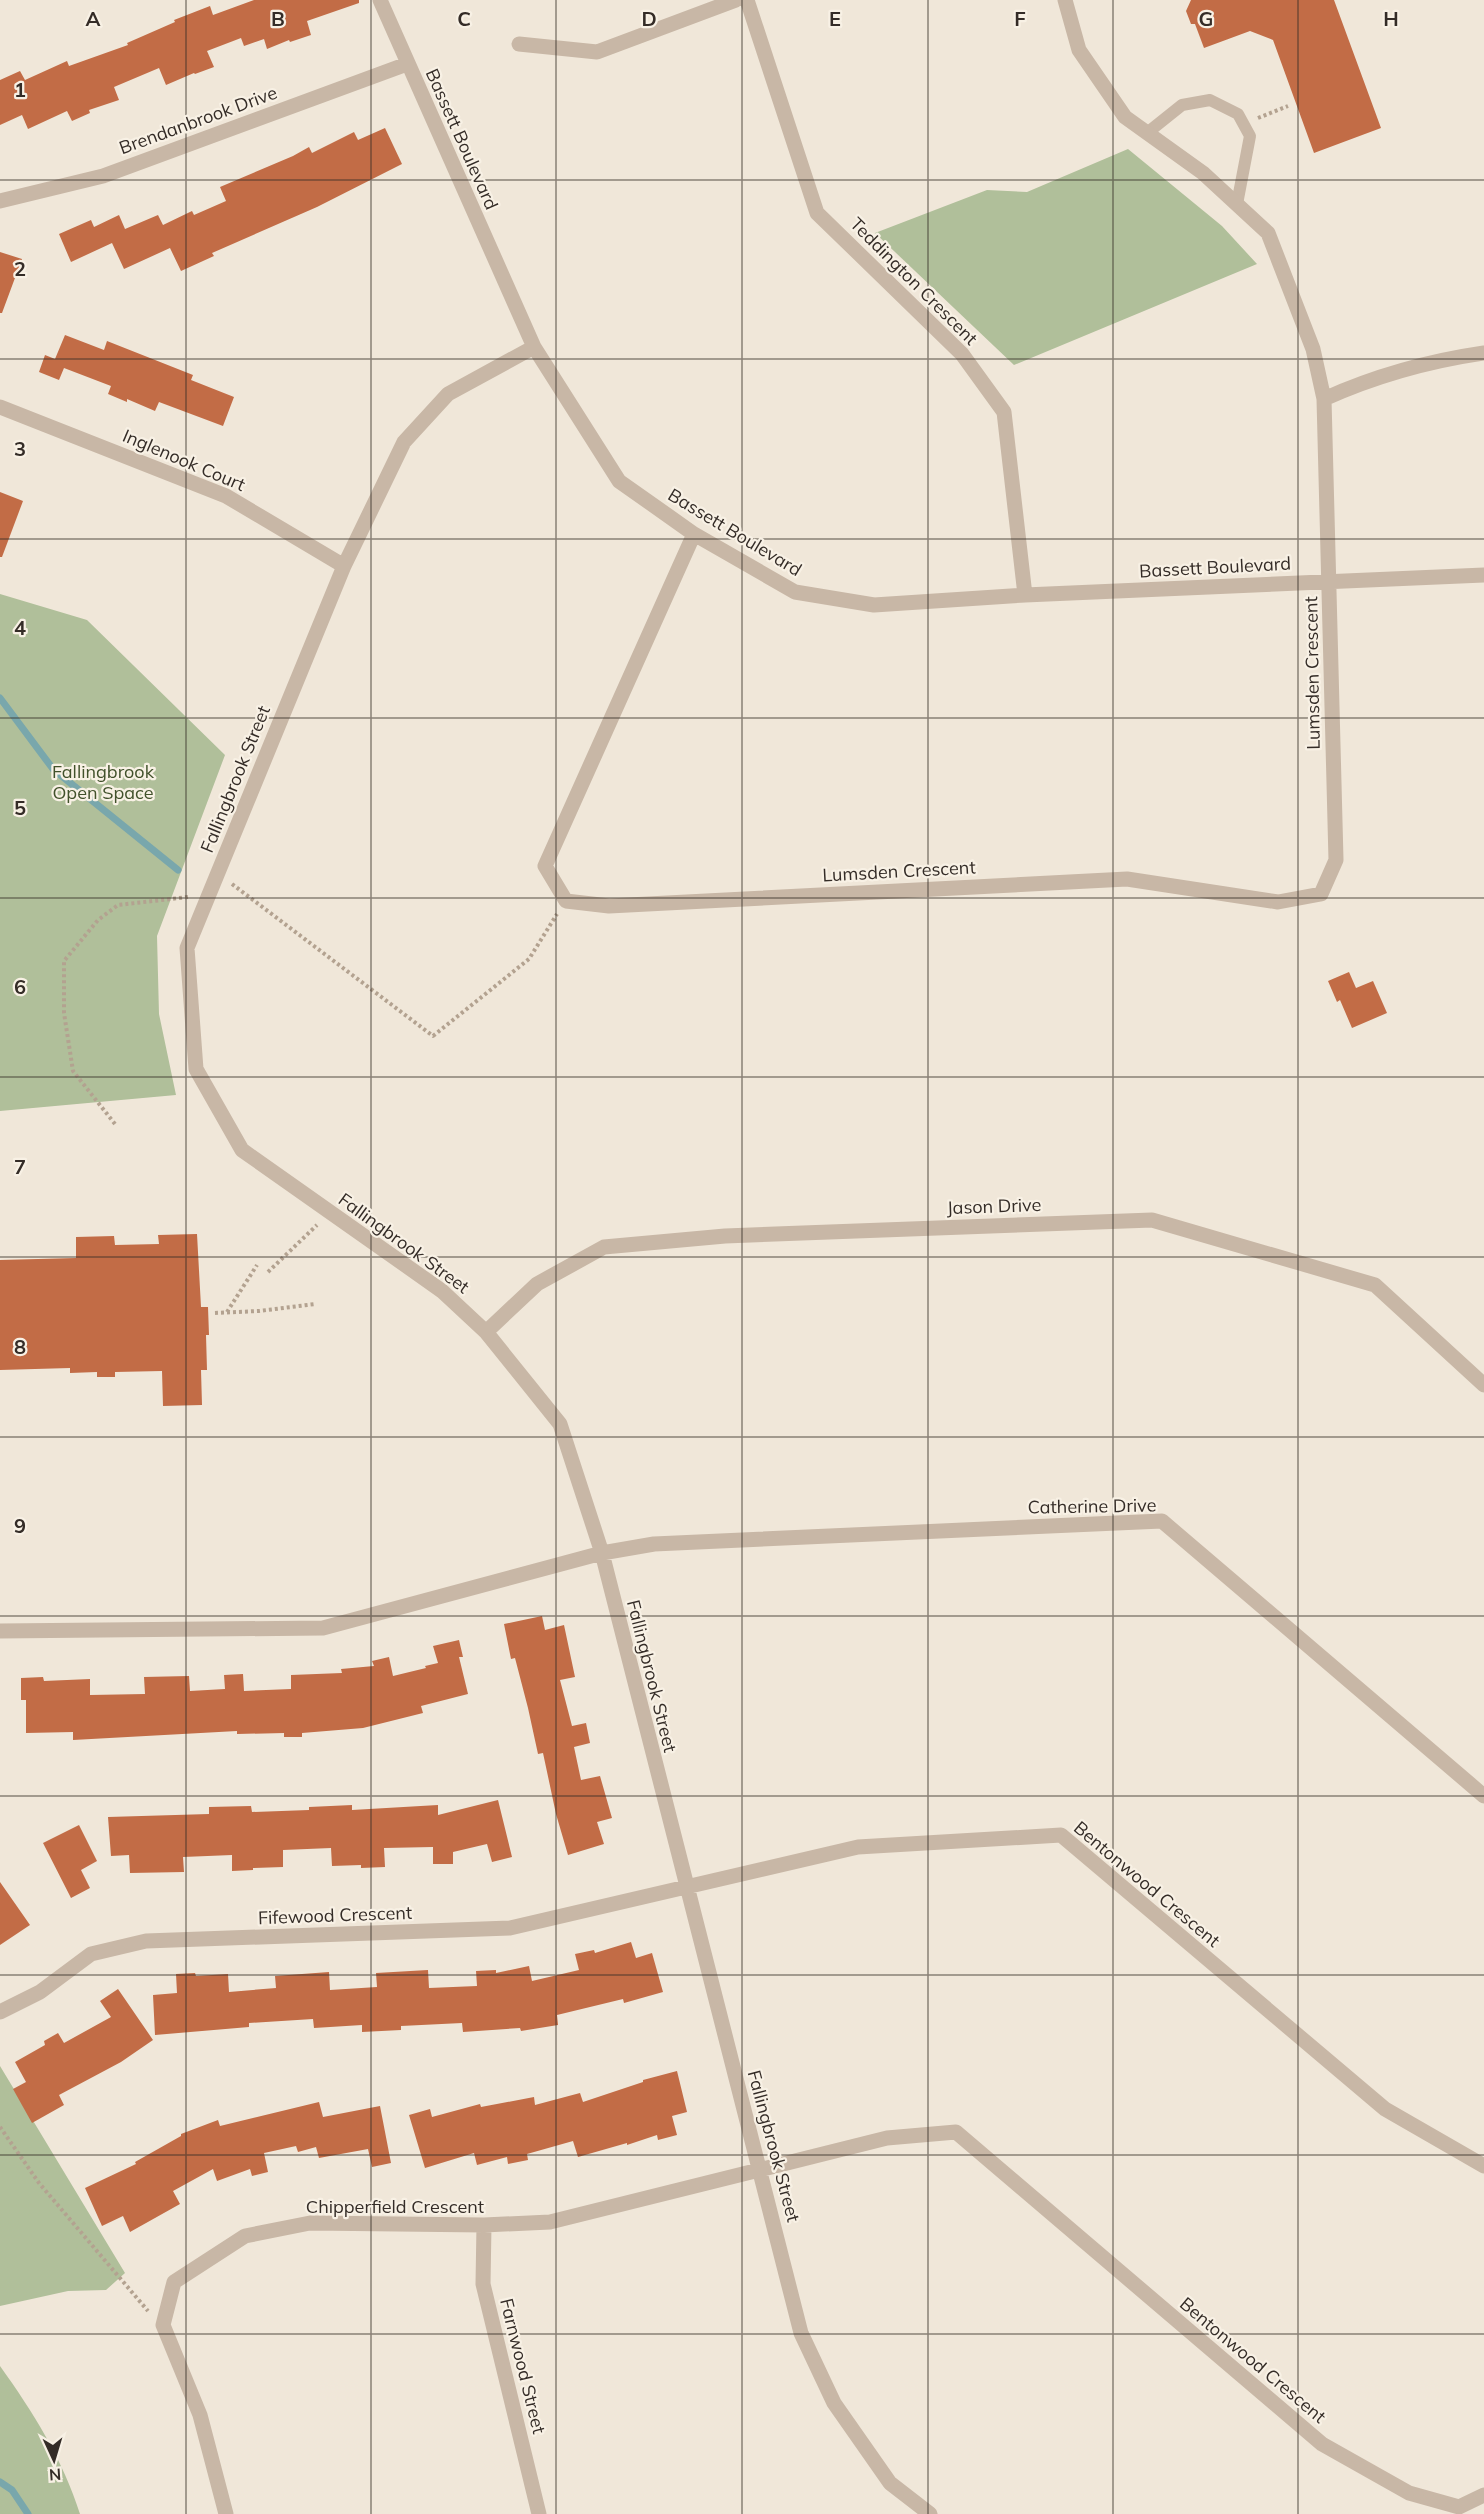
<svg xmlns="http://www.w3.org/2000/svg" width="1484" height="2514" font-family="Mulish,sans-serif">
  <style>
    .green { fill: #b0bf9a }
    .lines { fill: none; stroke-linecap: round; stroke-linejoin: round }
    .stream { stroke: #79a7ac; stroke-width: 7 }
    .building { fill: #c26c46 }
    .path { stroke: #b3a290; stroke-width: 4; stroke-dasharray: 3 3; stroke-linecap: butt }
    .service { stroke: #c8b7a6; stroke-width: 12 }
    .minor { stroke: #c8b7a6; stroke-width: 15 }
    .grid { fill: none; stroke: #342c27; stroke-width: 1.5; stroke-opacity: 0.55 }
    .labels { text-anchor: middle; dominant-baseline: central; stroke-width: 4.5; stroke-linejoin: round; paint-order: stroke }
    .street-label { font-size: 18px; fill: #342c27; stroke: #f8f1e5 }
    .park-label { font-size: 18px; fill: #41512b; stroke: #f8f1e5 }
    .grid-label { font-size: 20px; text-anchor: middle; font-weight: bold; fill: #342c27; stroke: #f8f1e5; stroke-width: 4.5; stroke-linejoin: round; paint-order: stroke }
  </style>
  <rect width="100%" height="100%" fill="#f0e7d9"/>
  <path class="green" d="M1128 149 1222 226 1257 264 1014 365 875 233 987 190 1027 192Z
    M0 594 87 620 225 755 157 936 159 1014 176 1095 0 1111Z
    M0 2066 125 2273 106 2290 68 2291 0 2306Z
    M0 2366C33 2412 63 2460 80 2514H0Z"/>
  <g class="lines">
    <path class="stream" d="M0 698 53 769 178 870
      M0 2482 12 2490 28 2514"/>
  </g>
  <path class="building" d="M254 0H359V3L307 21 311 35 290 42 289 40 267 49 264 39 244 46 241 38 207 51 214 67 195 74 194 73 166 85 159 68 114 87 119 100 89 110 90 113 72 121 67 111 28 129 22 115 0 125V80L20 71 25 80 67 61 69 66 128 45 127 43 175 22 174 20 210 6 213 15Z
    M1191 0H1334L1381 128 1314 153 1273 40 1250 31 1204 48 1195 24H1191L1186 11Z
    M385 128 402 164 317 207 212 253 214 256 181 271 170 248 124 269 112 243 71 262 59 234 91 220 94 227 119 215 125 229 158 215 163 225 192 211 194 215 226 201 220 187 293 156 309 147 312 153 354 132 358 140Z
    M0 252 22 259 2 313H0Z
    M65 335 104 350 107 341 193 375 191 380 234 397 223 426 159 402 155 411 127 399V402L108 394 111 386 64 368 59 380 39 372 45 355 55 359Z
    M0 492 23 501 2 557H0Z
    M1349 972 1356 988 1373 981 1387 1013 1352 1028 1340 1000 1337 1002 1328 981Z
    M197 1234 201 1307H208L209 1335H206L207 1370H201L202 1405 163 1406 162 1371 115 1372V1377H97V1372L70 1373V1368L0 1370V1260L76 1258V1237L114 1236 115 1245 159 1244 158 1235Z
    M542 1616 545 1630 564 1625 575 1677 560 1680 572 1726 586 1723 590 1743 574 1747 581 1780 600 1776 612 1818 597 1822 604 1844 568 1855 556 1814 543 1753 538 1754 528 1708 515 1658 511 1659 504 1624Z
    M459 1640 463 1657H459L468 1694 421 1706 423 1713 363 1728 302 1733V1737H284V1733L237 1734V1731L73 1740V1732L26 1733V1700H21V1678L43 1677 44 1681 90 1679V1695L145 1694 144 1677 189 1676 190 1691 225 1689 224 1675 243 1674 244 1691 291 1689V1675L342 1673 341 1669 374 1666 372 1661 389 1657 393 1676 426 1668 425 1666 438 1663 433 1646Z
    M498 1800 512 1857 492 1862 487 1844 453 1852V1864H433V1847L384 1848 385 1867 361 1868V1865L332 1866 331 1848 283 1850V1867L253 1868V1870L232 1871V1855L183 1857 184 1872 130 1873 129 1855 111 1856 108 1817 209 1814V1807L251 1806 252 1812 309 1810V1807L352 1805V1810L438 1805V1815Z
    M79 1825 97 1861 81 1870 90 1888 71 1898 43 1843Z
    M0 1882 30 1925 0 1945Z
    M631 1942 636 1958 652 1953 663 1992 624 2003 623 1999 557 2015 558 2025 521 2031 520 2028 463 2032 462 2023 401 2026V2030L362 2032V2025L314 2028 313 2019 249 2023V2027L155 2035 153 1995 177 1993 176 1974 195 1973 196 1976 228 1974 229 1992 276 1988 275 1976 329 1972 330 1990 377 1987 376 1973 428 1970 429 1988 477 1986 476 1971 496 1970V1973L529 1966 532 1981 579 1970 575 1954 594 1950 595 1953Z
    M118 1989 153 2040 121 2062 59 2095 64 2105 32 2123 13 2089 26 2082 15 2062 45 2045 44 2041 58 2033 64 2043 111 2017 100 2001Z
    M677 2071 687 2112 672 2116 677 2135 658 2140 657 2135 627 2145V2143L578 2157 573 2141 527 2154 528 2160 508 2164 507 2157 477 2165 474 2153 425 2168 409 2115 430 2109 432 2117 480 2104 481 2107 534 2097 535 2105 580 2093 583 2102 643 2082V2080Z
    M319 2102 323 2117 380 2106 391 2163 372 2167 368 2149 319 2158 316 2147 298 2152 296 2146 264 2153 268 2172 252 2176 250 2169 217 2181 213 2169 173 2191 180 2204 130 2232 123 2216 102 2226 85 2188 136 2164 135 2162 181 2136V2134L218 2120 220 2126Z"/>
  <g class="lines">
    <path class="path" d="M1258 118 1288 106
      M232 884 433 1036 529 959 557 914
      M115 1124 73 1071 64 1013V961L98 920 118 905 188 897
      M268 1272 317 1225
      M227 1312 257 1265
      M215 1313 259 1311 315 1304
      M0 2127 39 2183 148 2311"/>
    <path class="service" d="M1147 133 1182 105 1210 100 1238 114 1250 136 1237 204"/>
    <path class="minor" d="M380 0 534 347 619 481 694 534 795 592 874 605 1025 595 1484 575
      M747 0 817 213 962 354 1004 412 1025 595
      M519 44 597 52 736 0
      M0 201 103 176 407 64
      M534 347 448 394 404 442 344 566 187 948 196 1069 242 1150 442 1291 486 1332 560 1424 602 1553 801 2333 834 2403 890 2483 930 2514
      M1324 399C1375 376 1429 361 1484 353
      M0 407 226 496 344 566
      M694 534 545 866 566 901 609 906 1127 879 1278 902 1321 894 1336 860 1324 399 1313 349 1268 233 1203 173 1125 117 1079 50 1065 0
      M486 1332 537 1284 604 1247 725 1236 1152 1220 1375 1285 1484 1385
      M0 1631 323 1628 602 1553 654 1544 1162 1521 1484 1796
      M0 2012 40 1992 91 1954 146 1941 510 1928 858 1847 1061 1835 1385 2109 1484 2166
      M484 2225 483 2284 539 2514
      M226 2514 200 2415 163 2325 174 2282 245 2236 310 2223 484 2225 550 2222 887 2138 956 2132 1322 2444 1409 2493 1459 2507 1484 2495"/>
  </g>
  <path class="grid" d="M186 0V2514M371 0V2514M556 0V2514M742 0V2514M928 0V2514M1113 0V2514M1298 0V2514M0 180H1484M0 359H1484M0 539H1484M0 718H1484M0 898H1484M0 1077H1484M0 1257H1484M0 1437H1484M0 1616H1484M0 1796H1484M0 1975H1484M0 2155H1484M0 2334H1484"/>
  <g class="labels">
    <g class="street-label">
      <text transform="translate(198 120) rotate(-20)">Brendanbrook Drive</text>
      <text transform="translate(462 139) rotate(66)">Bassett Boulevard</text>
      <text transform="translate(914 281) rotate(45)">Teddington Crescent</text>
      <text transform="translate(184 460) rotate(23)">Inglenook Court</text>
      <text transform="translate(735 532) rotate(31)">Bassett Boulevard</text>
      <text transform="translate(1215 567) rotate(-3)">Bassett Boulevard</text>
      <text transform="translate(1312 673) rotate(-91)">Lumsden Crescent</text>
      <text transform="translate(235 779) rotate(-68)">Fallingbrook Street</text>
      <text transform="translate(899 871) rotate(-3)">Lumsden Crescent</text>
      <text transform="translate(994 1206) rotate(-2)">Jason Drive</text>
      <text transform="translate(404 1243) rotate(36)">Fallingbrook Street</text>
      <text transform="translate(1092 1506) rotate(-1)">Catherine Drive</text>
      <text transform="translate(652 1676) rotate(76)">Fallingbrook Street</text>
      <text transform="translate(1147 1884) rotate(40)">Bentonwood Crescent</text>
      <text transform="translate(335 1915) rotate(-2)">Fifewood Crescent</text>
      <text transform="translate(774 2146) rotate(75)">Fallingbrook Street</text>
      <text x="395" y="2206">Chipperfield Crescent</text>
      <text transform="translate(1253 2360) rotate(40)">Bentonwood Crescent</text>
      <text transform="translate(523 2366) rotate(76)">Farnwood Street</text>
    </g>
    <g class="park-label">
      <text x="103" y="771">Fallingbrook<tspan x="103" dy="21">Open Space</tspan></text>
    </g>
  </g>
  <g class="grid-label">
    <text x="93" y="26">A</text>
    <text x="278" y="26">B</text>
    <text x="464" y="26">C</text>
    <text x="649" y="26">D</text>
    <text x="835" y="26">E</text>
    <text x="1020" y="26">F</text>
    <text x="1206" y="26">G</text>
    <text x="1391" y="26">H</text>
    <text x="20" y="97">1</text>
    <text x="20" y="276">2</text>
    <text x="20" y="456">3</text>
    <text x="20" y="635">4</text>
    <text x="20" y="815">5</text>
    <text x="20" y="994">6</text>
    <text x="20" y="1174">7</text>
    <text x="20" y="1354">8</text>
    <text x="20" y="1533">9</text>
  </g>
  <g transform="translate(54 2460) rotate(176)" stroke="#f8f1e5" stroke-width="4.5" paint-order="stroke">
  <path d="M0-4.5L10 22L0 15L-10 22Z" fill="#342c27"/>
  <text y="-9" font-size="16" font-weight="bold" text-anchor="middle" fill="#342c27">N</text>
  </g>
</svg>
